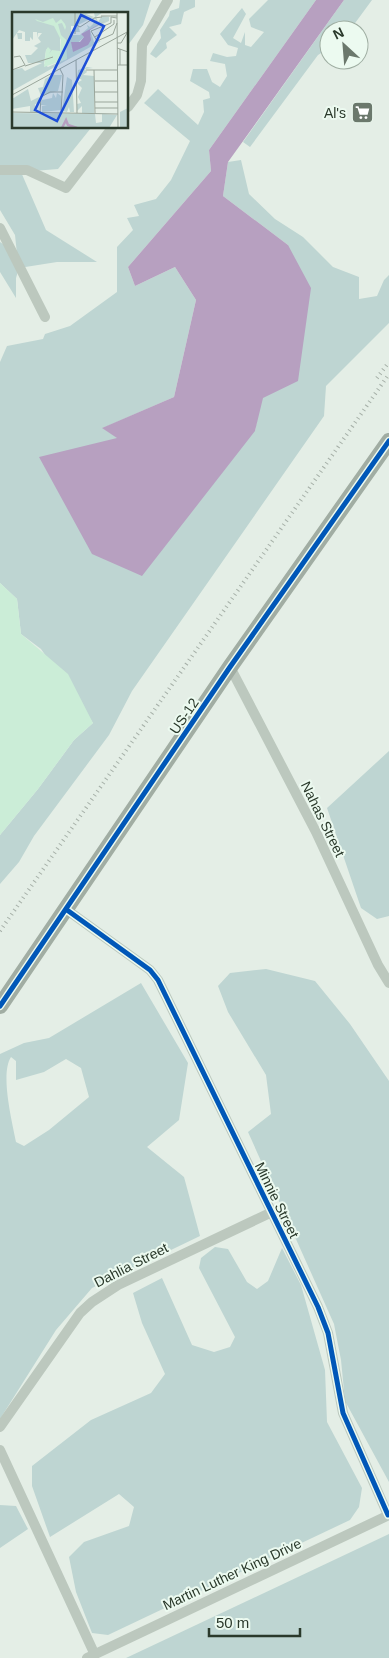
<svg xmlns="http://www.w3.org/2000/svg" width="389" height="1658" font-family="Arial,sans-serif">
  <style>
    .green { fill: #bed5d2; fill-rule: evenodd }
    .sand { fill: #cbedd7 }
    .water { fill: #b7a0c0 }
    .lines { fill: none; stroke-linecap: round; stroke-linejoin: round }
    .minor { stroke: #bcc8be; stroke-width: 10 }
    .primary { stroke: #a1ada3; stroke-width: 16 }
    .rail { stroke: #a6b0a8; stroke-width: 4; stroke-dasharray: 1 4; stroke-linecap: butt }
    .cycleway-casing { stroke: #ecfaf0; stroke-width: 8 }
    .cycleway { stroke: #0057b8; stroke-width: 5 }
    .labels { text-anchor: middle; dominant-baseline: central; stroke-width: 4; stroke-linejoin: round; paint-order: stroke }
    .poi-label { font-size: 14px; fill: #2a392b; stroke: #ecfaf0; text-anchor: end }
    .street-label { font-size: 14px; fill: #2a392b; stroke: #ecfaf0 }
    .inset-river { fill: none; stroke: #b7a0c0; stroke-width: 2.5 }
    .inset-road { fill: none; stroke: #9aa69b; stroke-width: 1 }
    .view { fill: #1d4ed8; fill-opacity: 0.15; stroke: #1d4ed8; stroke-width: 2.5 }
    .inset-edge { fill: none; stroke: #2a392b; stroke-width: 2.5 }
  </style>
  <rect width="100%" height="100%" fill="#e4eee6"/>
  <path class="green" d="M0 0H151L143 25 128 45V14H14V128H91L58 169 21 172 46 230 97 262H57L19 268 16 278V298L0 272V242L17 254 15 235 0 210Z
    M180 0H195V7L184 12 181 24 169 27 177 35 166 43 167 48 156 58 150 54 161 38 160 30 169 16 170 11 179 8Z
    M268 0H316L209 150 211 171 128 267 135 286 175 267 196 300 174 397 103 428 118 438 255 431 288 245 223 196 228 162 241 160 249 194 275 219 303 237 333 267 359 277V299L377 296 384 280 389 275V323L326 386 324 416 132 691 109 735 34 836 19 862 0 884V835L38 789 74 740 93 723 41 649 21 634 17 599 0 583V362L7 346 43 339 45 334 70 326 117 292V247L133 230 127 218 139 216 134 205 156 199 171 180 190 141 144 103 158 89 198 125 204 112 203 100 210 98 209 92 190 81 193 69H207L212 82 220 87 227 76 225 64 210 61 213 53 227 57 236 56 238 48 228 45 220 34 242 8 246 14 233 38 241 43 245 32V45L251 47 264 32 251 27 249 19Z
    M344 0H372L350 30H329V48L318 55 250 147 243 142Z
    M389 751V916L377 919 361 908 327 808Z
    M266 969 315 981 350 1024 389 1081V1482L345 1401 341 1360 334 1324 248 1132 271 1114 266 1075 228 1012 218 986 230 973Z
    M141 983 188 1063 179 1120 147 1147 184 1177 200 1236 92 1288 56 1330 0 1419V1054L24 1043 49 1038ZM11 1057 16 1061V1080L44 1072 66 1059 81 1068 89 1097 49 1130 24 1146 16 1142C12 1121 0 1074 11 1057Z
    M215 1247 228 1249 247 1282 257 1289 268 1281 282 1248 301 1285 325 1370 327 1422 362 1488 359 1507 350 1520 108 1635 92 1633 76 1592 69 1557 84 1542 129 1526 134 1507 119 1494 50 1537 32 1486V1466L91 1420 151 1393 165 1374 142 1323 133 1293 162 1278 192 1345 214 1352 230 1347 235 1337 199 1268 201 1258Z
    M0 1505 16 1506 28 1529 0 1548Z
    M389 1534V1658H126Z"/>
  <path class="sand" d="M0 583 17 599 21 634 68 674 93 723 74 740 38 789 0 835Z"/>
  <path class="water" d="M316 0H344L228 162 223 196 288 245 311 288 298 381 263 398 255 431 142 576 92 554 39 457 117 438 102 428 174 397 196 300 175 267 135 286 128 267 211 171 209 150Z"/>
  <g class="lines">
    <path class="minor" d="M128 107 137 95 141 81 142 45 168 0
      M0 170H27L66 188 112 128
      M0 228 45 317
      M230 667 316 832 378 965 389 983
      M67 910 150 970 158 980 318 1307 328 1333 343 1413 388 1515
      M0 1427 80 1313 92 1302 118 1285 270 1213
      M0 1450 95 1655
      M87 1658 389 1515"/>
    <path class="primary" d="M0 1006 230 667 389 441"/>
    <path class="rail" d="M377 378 389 362
      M0 931 389 374"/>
    <defs>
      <path id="cycleway" d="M67 910 150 970 158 980 318 1307 328 1333 343 1413 388 1515
        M0 1006 230 667 389 441"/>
    </defs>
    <use href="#cycleway" class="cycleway-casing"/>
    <use href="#cycleway" class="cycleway"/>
  </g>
  <defs>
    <symbol id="supermarket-square" viewBox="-11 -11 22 22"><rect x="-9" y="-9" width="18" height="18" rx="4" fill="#6b786c" stroke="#ecfaf0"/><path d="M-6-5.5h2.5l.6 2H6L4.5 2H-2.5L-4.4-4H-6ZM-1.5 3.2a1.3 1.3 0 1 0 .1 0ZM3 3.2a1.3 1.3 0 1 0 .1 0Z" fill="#fff"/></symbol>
  </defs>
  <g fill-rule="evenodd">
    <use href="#supermarket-square" x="350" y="100" width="25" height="25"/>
  </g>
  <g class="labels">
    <g class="poi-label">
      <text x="346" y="113">Al's</text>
    </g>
    <g class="street-label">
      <text transform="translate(184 716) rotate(-56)">US-12</text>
      <text transform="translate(323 819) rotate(64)">Nahas Street</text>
      <text transform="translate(277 1200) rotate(64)">Minnie Street</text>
      <text transform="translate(131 1265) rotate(-27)">Dahlia Street</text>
      <text transform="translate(232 1574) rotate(-25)">Martin Luther King Drive</text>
    </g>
  </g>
  <g transform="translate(12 12)">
    <rect width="116" height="116" fill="#e4eee6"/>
    <path d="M0 0H91L84 5 86 10 90 4 97 5V9L69 22 72 25 59 37 79 25 77 20 78 18 82 30 89 29 0 79V58L10 56 13 59 30 51H16L13 43H9H19L26 36 22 34 29 30 26 26 30 21H26L25 26V20H21V28L18 25V29H13V20L7 18 5 21H10V27H6L5 21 0 28ZM82 1 83 5 79 9 84 7 81 12 78 15 75 13 76 16 68 23H59V14H63L62 20H68L66 13 82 5 74 2ZM48 23 54 28V47L36 55 32 52 34 38 36 36 37 43 48 39ZM75 55 81 56 73 57 75 60 71 63 82 64V101H70V94L65 99V92L69 91 66 85 70 76 65 71 70 68 65 65 66 58ZM40 63H50L46 79 29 84 26 76 31 75 33 67ZM55 65 60 68 62 100H58L57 95 55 100 50 99ZM16 77 19 89 27 85 28 91 23 92V100H18V94L0 97V87ZM41 81 44 86 45 81 49 84V98L30 100V94L35 93H29L30 88 40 86ZM116 96V116H108V100ZM0 101 83 102 84 111 90 110V102L105 103 97 116H0Z" fill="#bed5d2" fill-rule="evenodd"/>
    <path d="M41 6 44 11 49 7 53 12 54 15 53 18 50 11 46 12 49 23 54 28 55 47 32 55 34 38 36 35 39 38 37 42 40 38 48 39 49 28 42 14 25 9 23 7 31 10Z" fill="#cbedd7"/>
    <path d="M93 9 78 18 79 28 76 33 61 40 59 30H68L72 25 69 22Z" fill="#b7a0c0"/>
    <path class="inset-river" d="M50 116 54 108 56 113 65 116"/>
    <path class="inset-road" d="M63 0V22M105 0 106 116M89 4H105M105 6 99 5V11L79 19 85 29 101 22 105 11M63 12 68 15 82 6 90 5M83 25 102 12V8M105 31H109L115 21M105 36 116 40V53H106M108 37V53M64 48 65 101M13 54 41 45M48 57 51 63 49 101M0 58 13 53 8 44 2 45M74 58H106M82 58 83 101M83 69H106M83 80H106M0 83 117 19M83 90H106M83 96H106M0 100 106 102M28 101 29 85 38 80H51"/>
    <path class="view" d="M69 3 92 14 45 109 23 98Z"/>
    <rect width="116" height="116" class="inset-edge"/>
  </g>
  <g transform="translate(344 45) rotate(334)"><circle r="24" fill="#ecfaf0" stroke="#9eada1"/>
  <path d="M0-4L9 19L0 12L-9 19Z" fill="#6b786c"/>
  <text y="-8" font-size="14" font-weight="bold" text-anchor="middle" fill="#2a392b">N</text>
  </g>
  <path d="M209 1628v8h91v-8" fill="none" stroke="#2a392b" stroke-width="2.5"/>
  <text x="216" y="1628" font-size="15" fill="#2a392b" stroke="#ecfaf0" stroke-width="4" paint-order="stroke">50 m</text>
</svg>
